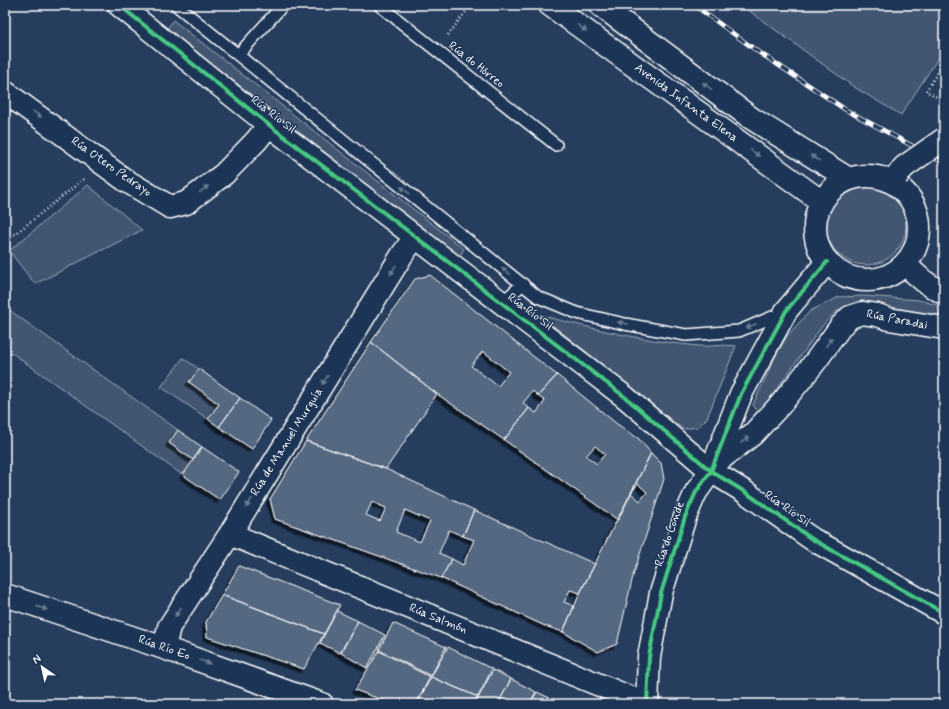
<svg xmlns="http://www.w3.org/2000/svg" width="949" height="709" font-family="Mynerve,sans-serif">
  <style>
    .green { fill: #425672; stroke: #a0aab8 }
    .building { fill: #556781; stroke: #fff; fill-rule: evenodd; filter: url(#shadow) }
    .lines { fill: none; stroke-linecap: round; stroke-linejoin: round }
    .lane-casing { stroke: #fff; stroke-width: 14 }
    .street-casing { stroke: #fff; stroke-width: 25 }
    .secondary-casing { stroke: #fff; stroke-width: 25 }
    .path { stroke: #fff; stroke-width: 2.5; stroke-dasharray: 1 3; stroke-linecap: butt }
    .lane { stroke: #1d3557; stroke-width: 11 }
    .street { stroke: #1d3557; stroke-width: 22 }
    .secondary { stroke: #1d3557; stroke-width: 22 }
    .rail-casing { stroke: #fff; stroke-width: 4.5 }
    .rail { stroke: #1d3557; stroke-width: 3; stroke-dasharray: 9; stroke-linecap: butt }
    .secondary-bridge-casing { stroke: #fff; stroke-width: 25; stroke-linecap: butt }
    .secondary-bridge { stroke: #1d3557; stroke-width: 22 }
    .cycleway-casing { stroke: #1d3557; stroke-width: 6 }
    .cycleway { stroke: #46c982; stroke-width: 4 }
    .oneway { fill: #6c7c92 }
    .labels { text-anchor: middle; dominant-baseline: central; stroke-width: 3; stroke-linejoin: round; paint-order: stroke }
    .street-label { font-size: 12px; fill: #fff; stroke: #1d3557 }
  </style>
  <defs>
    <filter id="shadow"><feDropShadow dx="-3.5" dy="3.5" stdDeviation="0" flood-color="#0009"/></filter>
  </defs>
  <rect width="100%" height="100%" fill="#263d5e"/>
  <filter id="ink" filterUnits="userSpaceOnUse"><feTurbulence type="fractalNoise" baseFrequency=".025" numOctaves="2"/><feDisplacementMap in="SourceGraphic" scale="8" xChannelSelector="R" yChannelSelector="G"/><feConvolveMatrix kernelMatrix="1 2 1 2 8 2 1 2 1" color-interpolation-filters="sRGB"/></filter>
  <g filter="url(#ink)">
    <path class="green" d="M741 5H944V49L901 115 854 87Z
      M173 20 464 249 459 257 167 29Z
      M826 225a40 40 0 1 1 80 0a40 40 0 1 1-80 0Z
      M88 185 142 230 35 284 9 251Z
      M864 296 919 300 944 307V320L858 304C838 307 836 311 823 325L763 408 760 412 756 409 753 405 775 357 787 336 810 311 839 297Z
      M5 307 178 430 169 443 193 460 181 474 5 348Z
      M540 315C593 329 645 341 699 346 711 347 723 344 736 346L707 418 698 427 683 429Z
      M183 358 199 369 190 382 219 404 208 419 161 387Z"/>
    <path class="building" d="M430 275 557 375 538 396 533 391 523 403 529 408 504 440 437 394 371 342 415 279ZM483 351 509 372 498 386 471 366Z
      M371 342 437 394 386 469 306 441Z
      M199 369 240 398 219 427 208 419 219 404 189 382Z
      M557 375 617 424 639 439 651 453 618 520 504 440 529 408 536 413 545 401 538 396ZM595 446 605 454 597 464 586 456Z
      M240 398 271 420 252 449 219 427Z
      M178 430 202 447 193 460 169 443Z
      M306 441 386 469 474 510 463 536 449 530 439 553 452 559 441 578 275 519 270 499ZM372 502 386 508 380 521 366 515ZM405 510 430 521 420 542 396 532Z
      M202 447 239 472 220 500 183 475Z
      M651 453 661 463 664 479 633 576 617 644 598 652 563 632 580 593Z
      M638 484 647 492 640 501 631 493Z
      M474 510 595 564 580 593 570 590 564 602 574 606 563 632 545 626 441 578 452 559 463 565 474 540 463 536Z
      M239 566 340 605 324 634 222 595Z
      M222 595 324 634 304 669 207 637 206 622Z
      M337 611 358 621 340 653 320 643Z
      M358 621 385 635 367 668 341 653Z
      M393 623 446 647 431 676 379 650Z
      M448 647 492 669 478 697 431 677Z
      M379 651 430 677 416 704H393L355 690Z
      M493 670 511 679 498 704H475Z
      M431 677 478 697 475 704H417Z
      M511 679 536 692 529 704H498Z
      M537 692 560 703 530 704Z"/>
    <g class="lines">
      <defs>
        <path id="lane" d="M176 5 538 297 577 313 625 324 686 335 739 331 782 313
          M379 5 556 145
          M238 55 283 5
          M501 303 523 284"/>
        <path id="street" d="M119 5 269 125 625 397 711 471 745 492 812 539 944 613
          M5 92 125 180 170 207 186 203 224 174 256 141 269 125
          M906 264C917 277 928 286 944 293
          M714 464 753 434 781 404 815 362 841 326 850 317 862 313 877 315 889 319 944 328
          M230 534 646 704
          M5 595 164 648 322 704
          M164 648 169 627 230 534 402 255 415 237
          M647 704 649 657 661 593 685 517 696 492 711 471 741 394 786 311 827 262"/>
        <path id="secondary" d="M550 5 822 202
          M600 5 751 118 849 179
          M815 228a52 52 0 1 1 104 0a52 52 0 1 1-104 0Z"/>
      </defs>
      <use href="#lane" class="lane-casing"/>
      <use href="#street" class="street-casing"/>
      <use href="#secondary" class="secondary-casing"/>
      <path class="path" d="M448 35 471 5
        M944 63 926 91 944 101
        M5 242 84 179"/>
      <use href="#lane" class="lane"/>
      <use href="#street" class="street"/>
      <use href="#secondary" class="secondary"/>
      <defs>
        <path id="rail" d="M694 5 757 51 846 110 944 163"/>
      </defs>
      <use href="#rail" class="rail-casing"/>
      <use href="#rail" class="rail"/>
      <defs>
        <path id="secondary-bridge" d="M897 176 904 167 944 139"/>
      </defs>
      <use href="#secondary-bridge" class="secondary-bridge-casing"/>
      <use href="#secondary-bridge" class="secondary-bridge"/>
      <defs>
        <path id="cycleway" d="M119 5 269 125 625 397 711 471 745 492 812 539 944 613
          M647 704 649 657 661 593 685 517 696 492 711 471 741 394 786 311 827 262"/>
      </defs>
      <use href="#cycleway" class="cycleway-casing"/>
      <use href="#cycleway" class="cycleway"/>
    </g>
    <defs><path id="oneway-solid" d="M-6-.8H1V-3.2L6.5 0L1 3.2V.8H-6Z"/></defs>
    <g class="oneway">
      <use href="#oneway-solid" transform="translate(582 28) rotate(36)"/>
      <use href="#oneway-solid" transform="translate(707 86) rotate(-143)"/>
      <use href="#oneway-solid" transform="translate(37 114) rotate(36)"/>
      <use href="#oneway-solid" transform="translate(755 153) rotate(36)"/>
      <use href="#oneway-solid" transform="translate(815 158) rotate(-148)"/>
      <use href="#oneway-solid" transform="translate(204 189) rotate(-37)"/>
      <use href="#oneway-solid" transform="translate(405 190) rotate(-141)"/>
      <use href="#oneway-solid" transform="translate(393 270) rotate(122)"/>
      <use href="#oneway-solid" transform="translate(506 271) rotate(-141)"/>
      <use href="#oneway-solid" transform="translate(623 323) rotate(-168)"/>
      <use href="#oneway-solid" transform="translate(751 326) rotate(158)"/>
      <use href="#oneway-solid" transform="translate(829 342) rotate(-54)"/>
      <use href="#oneway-solid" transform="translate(325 380) rotate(122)"/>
      <use href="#oneway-solid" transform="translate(745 440) rotate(-37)"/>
      <use href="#oneway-solid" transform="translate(249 503) rotate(122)"/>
      <use href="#oneway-solid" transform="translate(42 608) rotate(18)"/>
      <use href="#oneway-solid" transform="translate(178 612) rotate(123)"/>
      <use href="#oneway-solid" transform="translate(205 662) rotate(20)"/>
    </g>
  </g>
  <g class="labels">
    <g class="street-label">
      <text transform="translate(476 65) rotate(38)">Rúa do Hórreo</text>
      <text transform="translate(686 103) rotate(36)">Avenida Infanta Elena</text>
      <text transform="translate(273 115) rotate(38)">Rúa Río Sil</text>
      <text transform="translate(111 167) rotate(35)">Rúa Otero Pedrayo</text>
      <text transform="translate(530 312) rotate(37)">Rúa Río Sil</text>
      <text transform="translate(897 320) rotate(11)">Rúa Paradai</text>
      <text transform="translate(287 442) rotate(-58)">Rúa de Manuel Murguía</text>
      <text transform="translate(787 509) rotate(35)">Rúa Río Sil</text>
      <text transform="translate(670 534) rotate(-71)">Rúa do Conde</text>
      <text transform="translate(438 619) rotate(22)">Rúa Salmón</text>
      <text transform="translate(164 648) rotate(19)">Rúa Río Eo</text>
    </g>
  </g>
  <rect width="949" height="709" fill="none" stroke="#1d3557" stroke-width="20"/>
  <rect x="10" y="10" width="929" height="689" fill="none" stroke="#fff" stroke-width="1.5" filter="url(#ink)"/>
  <g transform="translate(42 667) rotate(326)" stroke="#1d3557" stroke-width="3" paint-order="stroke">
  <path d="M0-3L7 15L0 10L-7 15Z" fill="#ffffff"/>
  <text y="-6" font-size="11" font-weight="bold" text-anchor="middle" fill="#ffffff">N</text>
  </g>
</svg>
